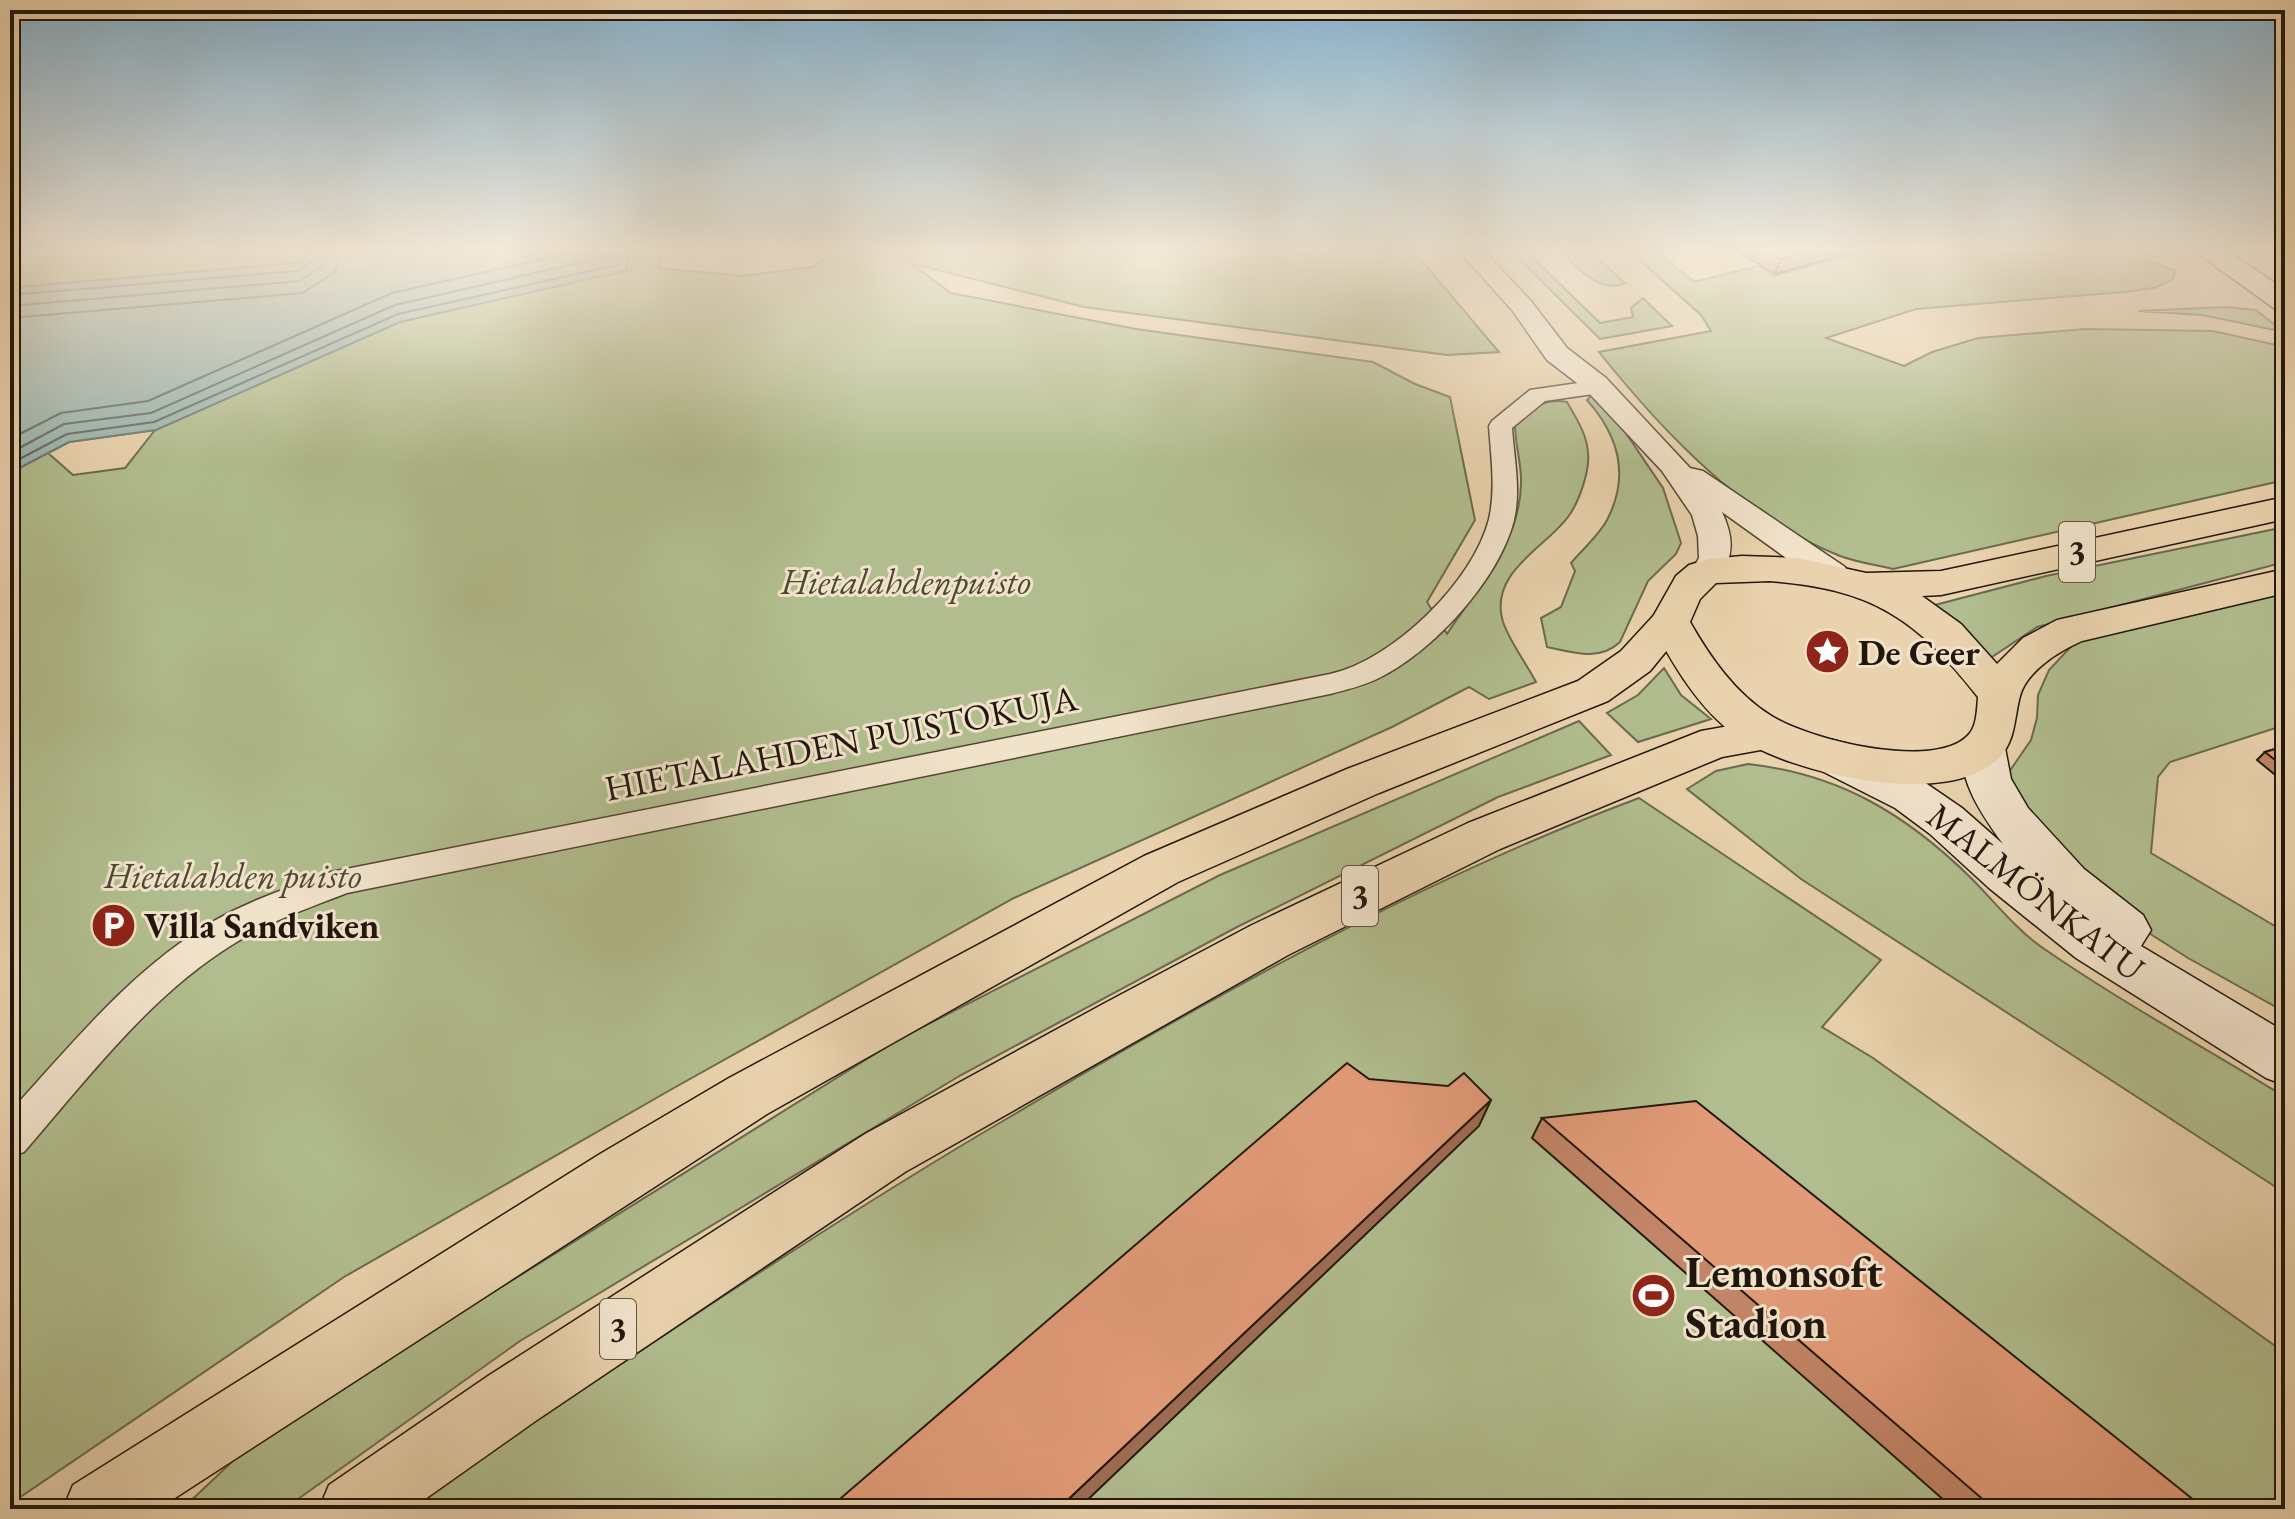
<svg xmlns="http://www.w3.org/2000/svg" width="2295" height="1519" font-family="'EB Garamond',serif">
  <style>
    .green { fill: #b1bd8e; stroke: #6a6a4e; stroke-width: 2; fill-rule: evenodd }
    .water { fill: #99b6b1; stroke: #69766f; stroke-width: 2 }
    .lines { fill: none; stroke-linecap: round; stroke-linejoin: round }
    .shore { stroke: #5e665f; stroke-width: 2 }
    .minor-casing { stroke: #544635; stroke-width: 3 }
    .tertiary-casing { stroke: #544635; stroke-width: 3 }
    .secondary-casing { stroke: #22170d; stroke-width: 3 }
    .primary-casing { stroke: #22170d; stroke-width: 3 }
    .trunk-casing { stroke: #22170d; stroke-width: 3 }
    .minor { fill: #f1e2ca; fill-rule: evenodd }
    .tertiary { fill: #f1e2ca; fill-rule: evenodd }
    .secondary { fill: #f1e2ca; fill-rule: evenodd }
    .primary { fill: #e9d2ad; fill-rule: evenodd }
    .trunk { fill: #e9d2ad; fill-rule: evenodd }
    .wall { fill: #c28567; stroke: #22170d; stroke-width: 2 }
    .shaded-wall { fill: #9e6c54; stroke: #22170d; stroke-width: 2 }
    .building { fill: #e29b78; stroke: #22170d; stroke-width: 2 }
    .labels { text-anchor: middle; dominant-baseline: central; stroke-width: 6; stroke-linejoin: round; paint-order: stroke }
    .shield { fill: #f1e2ca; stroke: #605446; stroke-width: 2 }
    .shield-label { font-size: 34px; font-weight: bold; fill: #22170d }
    .park-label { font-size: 36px; font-style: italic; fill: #4d4934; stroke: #f1e2ca }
    .poi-label { font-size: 36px; font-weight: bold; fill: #22170d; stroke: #f1e2ca; text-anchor: start }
    .street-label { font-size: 36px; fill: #22170d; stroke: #f1e2ca }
    .near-poi-label { font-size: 44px; font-weight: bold; fill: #22170d; stroke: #f1e2ca; text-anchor: start }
  </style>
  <rect width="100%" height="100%" fill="#e9d2ad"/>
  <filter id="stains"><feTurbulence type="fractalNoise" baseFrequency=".0025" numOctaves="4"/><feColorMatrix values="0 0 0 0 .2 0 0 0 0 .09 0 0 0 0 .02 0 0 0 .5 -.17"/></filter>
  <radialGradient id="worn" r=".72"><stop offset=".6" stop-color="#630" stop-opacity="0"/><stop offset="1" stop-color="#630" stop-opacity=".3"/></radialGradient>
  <path class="green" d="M10 249H317L297 263 10 288Z
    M633 249 626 271H630L637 249H663L659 268 743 276 813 267 835 249H1412L1499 352 1447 355 1084 307 910 263 951 293 1136 329 1373 362 1415 384 1450 397 1475 520 1427 602 1447 634C1477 588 1520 543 1521 484 1522 463 1514 442 1515 421 1529 408 1547 398 1567 402 1576 418 1587 434 1588 453 1590 471 1579 502 1568 517 1545 548 1488 573 1503 622 1510 642 1526 663 1536 682L1489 699 1469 687 1392 727 1014 898 672 1089 344 1277 10 1504V407ZM155 430 125 468 73 475 48 453 69 442Z
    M1509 249H1524L1600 323 1633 317 1631 308 1643 298 1672 326 1600 339Z
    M1562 249H1587L1625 283C1603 295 1573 267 1562 249Z
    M1627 249H1654L1694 282 1758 266 1774 276 1872 249H2146L2149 261 2176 271 2172 280 2154 288 2124 292 1916 309 1826 338 1904 366 1932 352 1978 338 2085 329 2213 331 2281 346V353L2285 356V480L1893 569C1876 565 1856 562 1840 556 1743 517 1663 432 1599 352L1711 331 1701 315Z
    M2225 307 2256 310 2276 326 2275 330 2202 315 2139 311Z
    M1592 395 1621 426 1663 488 1681 543 1676 554 1648 581 1620 642C1599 662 1572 652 1547 647L1541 618 1561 607 1575 571 1571 563C1583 549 1599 535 1607 520 1630 476 1619 436 1587 400Z
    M2285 527V562L2037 627 1989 659 1931 606 2046 576Z
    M2285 589V725L2170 762 2158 777 2151 853 2285 932V1012L2188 958 2127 919 2013 794 2009 772 2031 740 2037 718 2038 695 2049 670 2080 637Z
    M1664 668 1681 695 1711 719 1638 742 1607 713 1638 695Z
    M1579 721 1611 755 1498 797 1237 927 961 1075 520 1341 284 1509H182L253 1442 899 1039 1220 875Z
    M1748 764C1839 774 1906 814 1971 878 1993 900 2015 928 2040 946 2119 1001 2204 1047 2285 1097V1193L1801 879 1687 789 1716 771Z
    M1639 798 1881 960 1822 1027 1873 1058 2285 1353V1509H409C486 1452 566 1400 645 1348 765 1268 883 1191 1008 1118 1210 998 1418 881 1639 798Z"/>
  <path class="water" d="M317 249H633L625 271 400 322 156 430 69 442 10 473V288L297 263Z"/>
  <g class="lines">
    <path class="shore" d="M10 295 297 271 317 258 320 249
      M10 306 299 281 324 265 330 249
      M10 318 303 293 335 272 342 249
      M10 439 61 413 148 401 392 293 587 249
      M10 453 64 424 151 413 395 305 609 256 614 249
      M10 464 67 434 154 422 398 314 617 265 624 249"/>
    <defs>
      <path id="minor" d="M1599 380 1610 387 1607 392 1545 401 1512 428C1514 458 1521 490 1514 520 1499 580 1432 653 1377 679 1362 686 1346 690 1330 694L347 893C309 908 270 921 235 943 151 994 88 1078 24 1152L10 1157V1112C72 1044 132 969 212 922 250 900 291 887 331 872L1330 674C1393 660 1473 582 1489 519 1496 489 1491 456 1489 426L1492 421 1530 390Z"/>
      <path id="tertiary" d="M1457 249H1482L1530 300 1567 348 1606 378 1690 468 1703 471 1845 567 1849 575 1845 583 1833 586 1821 583 1722 512C1734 538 1734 556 1719 579L1707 583 1695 579 1691 572 1699 558 1698 536 1692 515 1662 471 1586 390 1547 360 1512 310Z"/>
      <path id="secondary" d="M2192 249H2225L2285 290V312L2275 309Z
        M1983 732 1998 737 2005 748 2011 779 2028 808 2084 869 2143 915 2151 930 2141 946 2285 1032V1085L2266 1078 2076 958 1989 888 1930 834 1895 808 1816 768 1810 756 1816 744 1832 740 1848 744 1927 784 1962 808 2003 844C1984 818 1949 769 1968 737Z"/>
      <path id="primary" d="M2285 497V519L1941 595 1922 596 1961 624 1997 664 2023 638 2057 620 2285 569V593L2082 641C2060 651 2027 670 2020 696 2014 718 2016 740 1999 758 1947 810 1792 774 1738 737 1698 709 1673 664 1650 622L1676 576 1689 565 1709 559 1742 556 1798 558 1866 573 1941 571ZM1770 581C1872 589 1916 618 1978 697 1977 708 1977 724 1970 733 1939 773 1806 739 1770 715 1735 693 1710 657 1690 622L1700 599 1716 583Z"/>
      <path id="trunk" d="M1670 609 1684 613 1690 622 1650 671 1608 701 1379 793 1178 882 767 1114 158 1509H63L73 1485 600 1154 729 1078 1144 856 1347 769 1578 681 1621 651 1656 613Z
        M1768 719 1783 724 1790 735 1783 746 1722 757 1500 849 1288 955 905 1172 534 1422 411 1509H319L329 1485 488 1376 865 1134 1105 1003 1252 925 1468 823 1701 731Z"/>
    </defs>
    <use href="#minor" class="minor-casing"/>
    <use href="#tertiary" class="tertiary-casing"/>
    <use href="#secondary" class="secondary-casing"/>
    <use href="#primary" class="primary-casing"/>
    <use href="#trunk" class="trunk-casing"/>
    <use href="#minor" class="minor"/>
    <use href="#tertiary" class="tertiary"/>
    <use href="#secondary" class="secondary"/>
    <use href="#primary" class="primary"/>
    <use href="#trunk" class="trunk"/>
  </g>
  <path class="wall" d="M1734 249H1864L1775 274Z
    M2273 249H2285V256Z
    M2285 746V783L2257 760 2265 752Z
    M1542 1118 2205 1509H1954L1532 1138Z"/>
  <path class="shaded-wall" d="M1818 249H1864L1775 274 1780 259Z
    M1491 1100 1479 1126 1078 1509H1058Z"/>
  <path class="building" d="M1763 249H1818L1780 259Z
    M2285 746V768L2265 752Z
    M1347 1063 1369 1079 1448 1086 1464 1073 1491 1100 1058 1509H845L841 1498Z
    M1696 1101 2205 1509H1994L1542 1118Z"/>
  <linearGradient id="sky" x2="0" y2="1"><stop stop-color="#88b5d2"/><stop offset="0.54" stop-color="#f5ebda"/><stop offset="1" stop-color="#f5ebda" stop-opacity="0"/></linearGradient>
  <rect width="2295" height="462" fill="url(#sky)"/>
  <defs>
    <symbol id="sight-disc" viewBox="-11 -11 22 22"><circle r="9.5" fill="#8f2418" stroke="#f1e2ca"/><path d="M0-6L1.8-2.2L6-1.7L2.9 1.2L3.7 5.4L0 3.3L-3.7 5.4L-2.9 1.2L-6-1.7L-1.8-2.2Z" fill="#fff"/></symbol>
    <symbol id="parking-disc" viewBox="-11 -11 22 22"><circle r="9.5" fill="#8f2418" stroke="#f1e2ca"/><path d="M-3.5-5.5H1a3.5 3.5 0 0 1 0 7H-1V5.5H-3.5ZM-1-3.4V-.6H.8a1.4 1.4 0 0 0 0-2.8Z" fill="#fff"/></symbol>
    <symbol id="stadium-disc" viewBox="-11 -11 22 22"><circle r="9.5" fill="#8f2418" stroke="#f1e2ca"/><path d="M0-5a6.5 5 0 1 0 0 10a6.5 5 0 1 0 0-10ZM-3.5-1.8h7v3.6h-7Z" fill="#fff"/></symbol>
  </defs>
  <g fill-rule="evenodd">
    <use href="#sight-disc" x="1802" y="626" width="51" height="51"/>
    <use href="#parking-disc" x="88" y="900" width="51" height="51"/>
    <use href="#stadium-disc" x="1628" y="1270" width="51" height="51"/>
  </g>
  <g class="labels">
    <g class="shield">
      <rect x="2059" y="522" width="36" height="60" rx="6"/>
      <rect x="1342" y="866" width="36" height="60" rx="6"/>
      <rect x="600" y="1299" width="36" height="60" rx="6"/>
    </g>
    <g class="shield-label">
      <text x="2077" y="552">3</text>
      <text x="1360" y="896">3</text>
      <text x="618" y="1329">3</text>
    </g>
    <g class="park-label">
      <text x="906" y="581">Hietalahdenpuisto</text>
      <text x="233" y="875">Hietalahden puisto</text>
    </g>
    <g class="poi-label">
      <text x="1858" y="652">De Geer</text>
      <text x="144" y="925">Villa Sandviken</text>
    </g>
    <g class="street-label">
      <text transform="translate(841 743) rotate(-11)">HIETALAHDEN PUISTOKUJA</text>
      <text transform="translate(2036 892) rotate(38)">MALMÖNKATU</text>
    </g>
    <g class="near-poi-label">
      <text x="1685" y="1271">Lemonsoft<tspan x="1685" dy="51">Stadion</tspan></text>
    </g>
  </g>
  <rect width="2295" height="1519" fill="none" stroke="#e9d2ad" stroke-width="40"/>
  <rect x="12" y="12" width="2271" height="1495" fill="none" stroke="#22170d" stroke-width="4"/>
  <rect x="20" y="20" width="2255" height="1479" fill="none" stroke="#22170d" stroke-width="2"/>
  <rect width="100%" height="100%" filter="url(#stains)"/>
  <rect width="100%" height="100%" fill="url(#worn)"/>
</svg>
